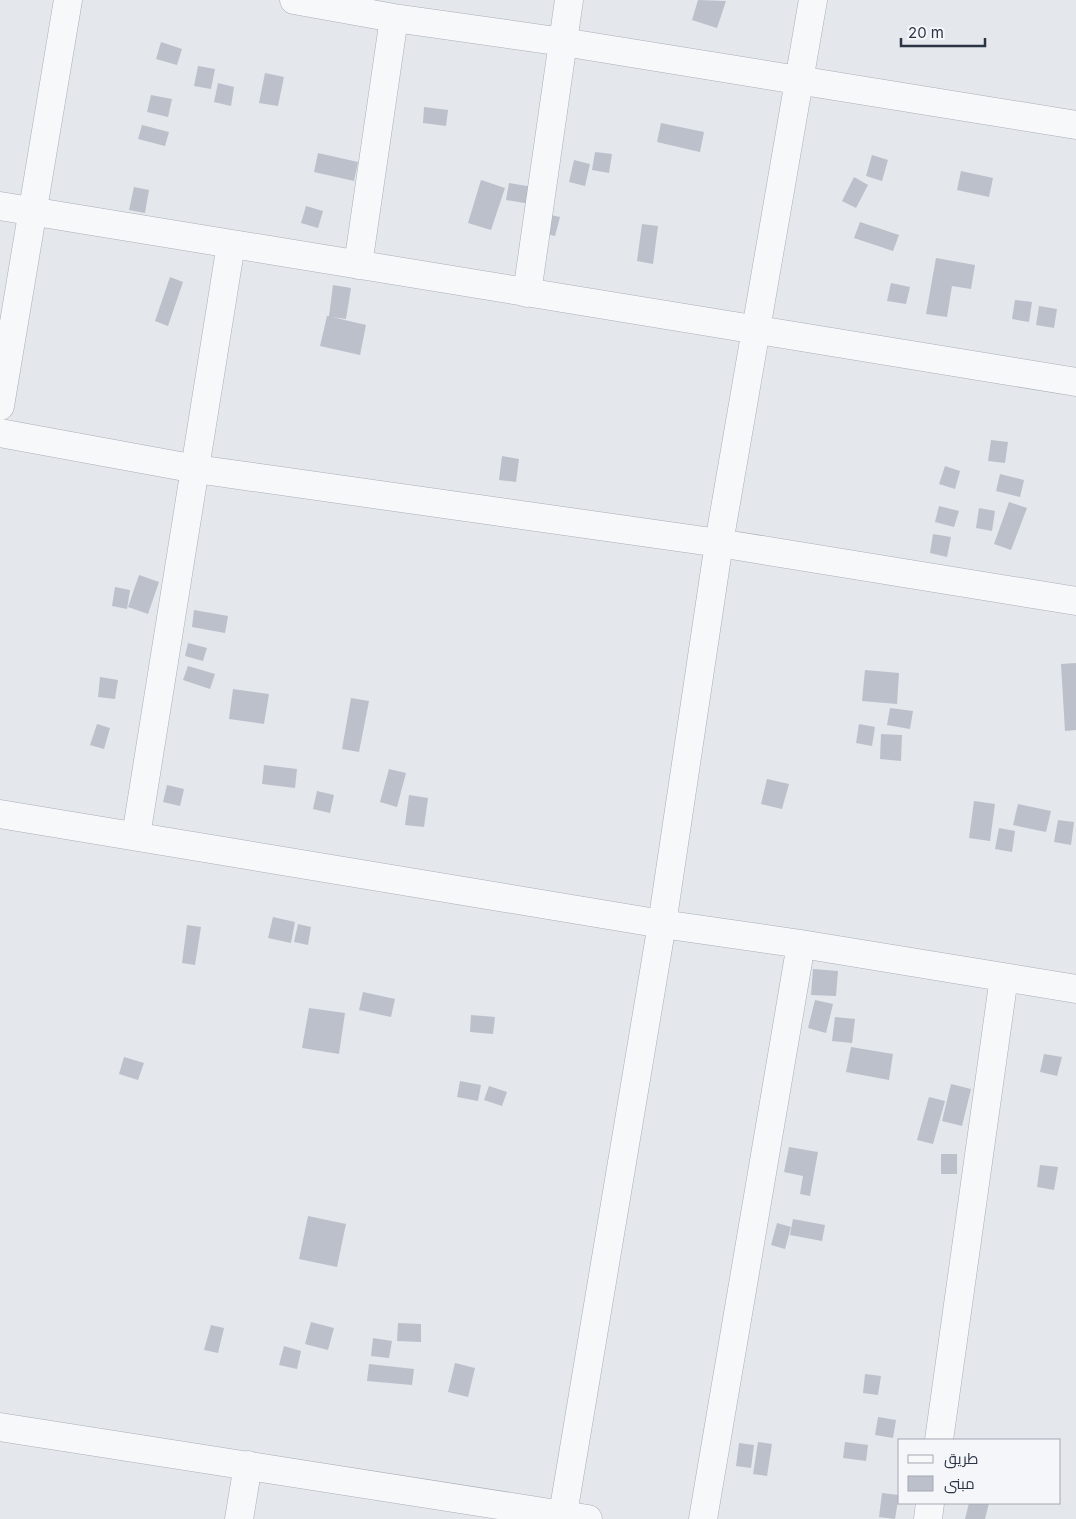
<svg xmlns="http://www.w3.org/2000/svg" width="1076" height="1519" font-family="Inter,Cairo,sans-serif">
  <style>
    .building { fill: #bbc0ca }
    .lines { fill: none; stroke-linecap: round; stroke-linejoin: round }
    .minor-casing { stroke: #a9aeb7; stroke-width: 29 }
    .minor { stroke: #f7f8fa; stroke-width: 28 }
  </style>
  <rect width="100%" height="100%" fill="#e4e7ec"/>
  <path class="building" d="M698 0 726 1 717 28 692 20Z
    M161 42 182 49 177 65 156 59Z
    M198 66 215 69 211 89 194 86Z
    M265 73 284 77 278 106 259 103Z
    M218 83 234 87 231 106 214 102Z
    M151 95 172 99 168 117 147 112Z
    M424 107 448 110 446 126 423 123Z
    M661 123 704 132 700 152 657 142Z
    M142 125 169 132 165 146 138 139Z
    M595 152 612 154 609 173 592 170Z
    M318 153 358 162 354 181 314 172Z
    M872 155 888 160 882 181 866 176Z
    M574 160 590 164 585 186 569 182Z
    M961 171 993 178 989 197 957 190Z
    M854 177 868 185 856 208 842 201Z
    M481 180 505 188 491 230 468 223Z
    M509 183 539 188 536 205 506 200Z
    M134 187 149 190 145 213 129 210Z
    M306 206 323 211 318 228 301 223Z
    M542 213 560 217 555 236 537 232Z
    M860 222 899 235 893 251 854 238Z
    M642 224 658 226 653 264 637 261Z
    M936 258 975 265 971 289 952 286 947 317 926 314Z
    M170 277 183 282 168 326 155 321Z
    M891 283 910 287 906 304 887 301Z
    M333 285 351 288 346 319 332 317 366 325 360 355 320 346 327 316H329Z
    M1015 300 1032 302 1029 322 1012 319Z
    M1039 306 1057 309 1054 328 1036 325Z
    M991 440 1008 442 1005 463 988 461Z
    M502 456 519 459 516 482 499 480Z
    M945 466 960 471 955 489 939 484Z
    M1000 474 1024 480 1020 497 996 491Z
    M1009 502 1027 508 1011 550 994 544Z
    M939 506 959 511 954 527 935 522Z
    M979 508 995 511 992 531 976 528Z
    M933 534 951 537 947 557 930 553Z
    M139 575 159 582 148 614 128 607Z
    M115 587 130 590 127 609 112 606Z
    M194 610 228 616 225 633 192 627Z
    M188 643 207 648 203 661 185 656Z
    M1076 663V730L1065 731 1061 664Z
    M188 666 215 674 210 689 183 680Z
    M865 670 899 673 897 704 862 701Z
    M100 677 118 680 115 699 98 697Z
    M233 689 269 694 264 724 229 719Z
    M351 698 369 701 359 752 342 749Z
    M890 708 913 711 910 729 887 725Z
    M97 724 110 728 104 749 90 745Z
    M859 724 875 727 872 746 856 743Z
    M881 734 902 735 901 761 880 759Z
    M264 765 297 769 295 788 262 784Z
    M389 769 406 773 397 807 380 802Z
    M767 779 789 784 782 809 761 804Z
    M167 785 184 789 180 806 163 802Z
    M317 791 334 795 330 813 313 809Z
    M409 795 428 798 424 827 405 825Z
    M974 801 995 804 990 841 969 838Z
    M1018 804 1051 811 1046 832 1013 825Z
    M1058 820 1074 822 1071 845 1054 842Z
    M999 828 1015 831 1012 852 995 849Z
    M273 917 295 922 291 943 268 938Z
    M298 924 311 927 308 945 294 942Z
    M187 925 201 927 195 965 182 963Z
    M813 969 838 971 836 996 811 995Z
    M363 992 395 999 391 1017 359 1010Z
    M815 1000 833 1004 826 1033 808 1028Z
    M309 1008 345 1013 339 1054 302 1048Z
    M471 1015 495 1017 493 1034 470 1032Z
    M835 1017 855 1019 852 1043 832 1041Z
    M851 1047 893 1054 889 1080 846 1072Z
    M1044 1054 1062 1057 1057 1076 1040 1072Z
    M124 1057 144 1063 138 1080 119 1074Z
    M460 1081 481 1085 478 1101 457 1097Z
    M951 1084 971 1089 962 1126 942 1121Z
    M489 1086 507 1092 502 1106 484 1100Z
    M929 1097 945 1101 933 1144 917 1140Z
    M789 1147 818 1152 810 1196 800 1194 803 1176 784 1172Z
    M941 1154H957V1174H941Z
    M1040 1165 1058 1167 1054 1190 1037 1187Z
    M308 1216 346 1224 337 1267 299 1259Z
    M793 1219 825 1225 822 1241 790 1235Z
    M777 1223 791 1227 785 1249 771 1245Z
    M311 1322 334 1328 328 1350 305 1344Z
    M398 1323 421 1324V1342L397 1341Z
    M211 1325 224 1328 218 1353 204 1350Z
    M373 1338 392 1341 389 1358 371 1356Z
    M284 1346 301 1351 297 1369 279 1365Z
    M455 1363 475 1368 468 1397 448 1392Z
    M369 1364 414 1369 412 1385 367 1381Z
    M865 1374 881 1376 878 1395 863 1393Z
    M878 1417 896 1420 893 1438 875 1435Z
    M758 1442 772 1444 767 1476 753 1474Z
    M845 1442 868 1445 866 1461 843 1458Z
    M739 1443 754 1445 751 1468 736 1466Z
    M882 1493 899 1495 895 1519 879 1517Z
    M969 1503H989L985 1519H965Z"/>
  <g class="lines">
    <defs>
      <path id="minor" d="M294 0 394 18 563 42 1076 125
        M0 206 1076 382
        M358 265 394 18
        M527 293 569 0
        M0 406 68 0
        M0 433 196 469 719 543 1076 601
        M0 814 662 924 801 944 1076 989
        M136 836 231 244
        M0 1427 588 1519
        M939 1440 1004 977
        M563 1514 662 924 719 543 813 0
        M239 1519 248 1465
        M703 1519 801 944
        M928 1519 930 1503"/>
    </defs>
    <use href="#minor" class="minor-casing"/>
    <use href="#minor" class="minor"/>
  </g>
  <rect x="898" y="1439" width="162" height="65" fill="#f4f6f9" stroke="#a4a8b1"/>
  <rect x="908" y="1455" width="25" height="8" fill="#f7f8fa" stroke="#a4a8b1"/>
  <text x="944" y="1464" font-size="15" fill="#2b3445">طريق</text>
  <rect x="908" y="1476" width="25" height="15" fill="#bbc0ca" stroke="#a4a8b1"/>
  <text x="944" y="1489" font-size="15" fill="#2b3445">مبنى</text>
  <path d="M901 38v8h84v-8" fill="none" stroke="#2b3445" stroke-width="2.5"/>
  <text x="908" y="38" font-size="15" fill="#2b3445" stroke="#f4f6f9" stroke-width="4" paint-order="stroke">20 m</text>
</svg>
